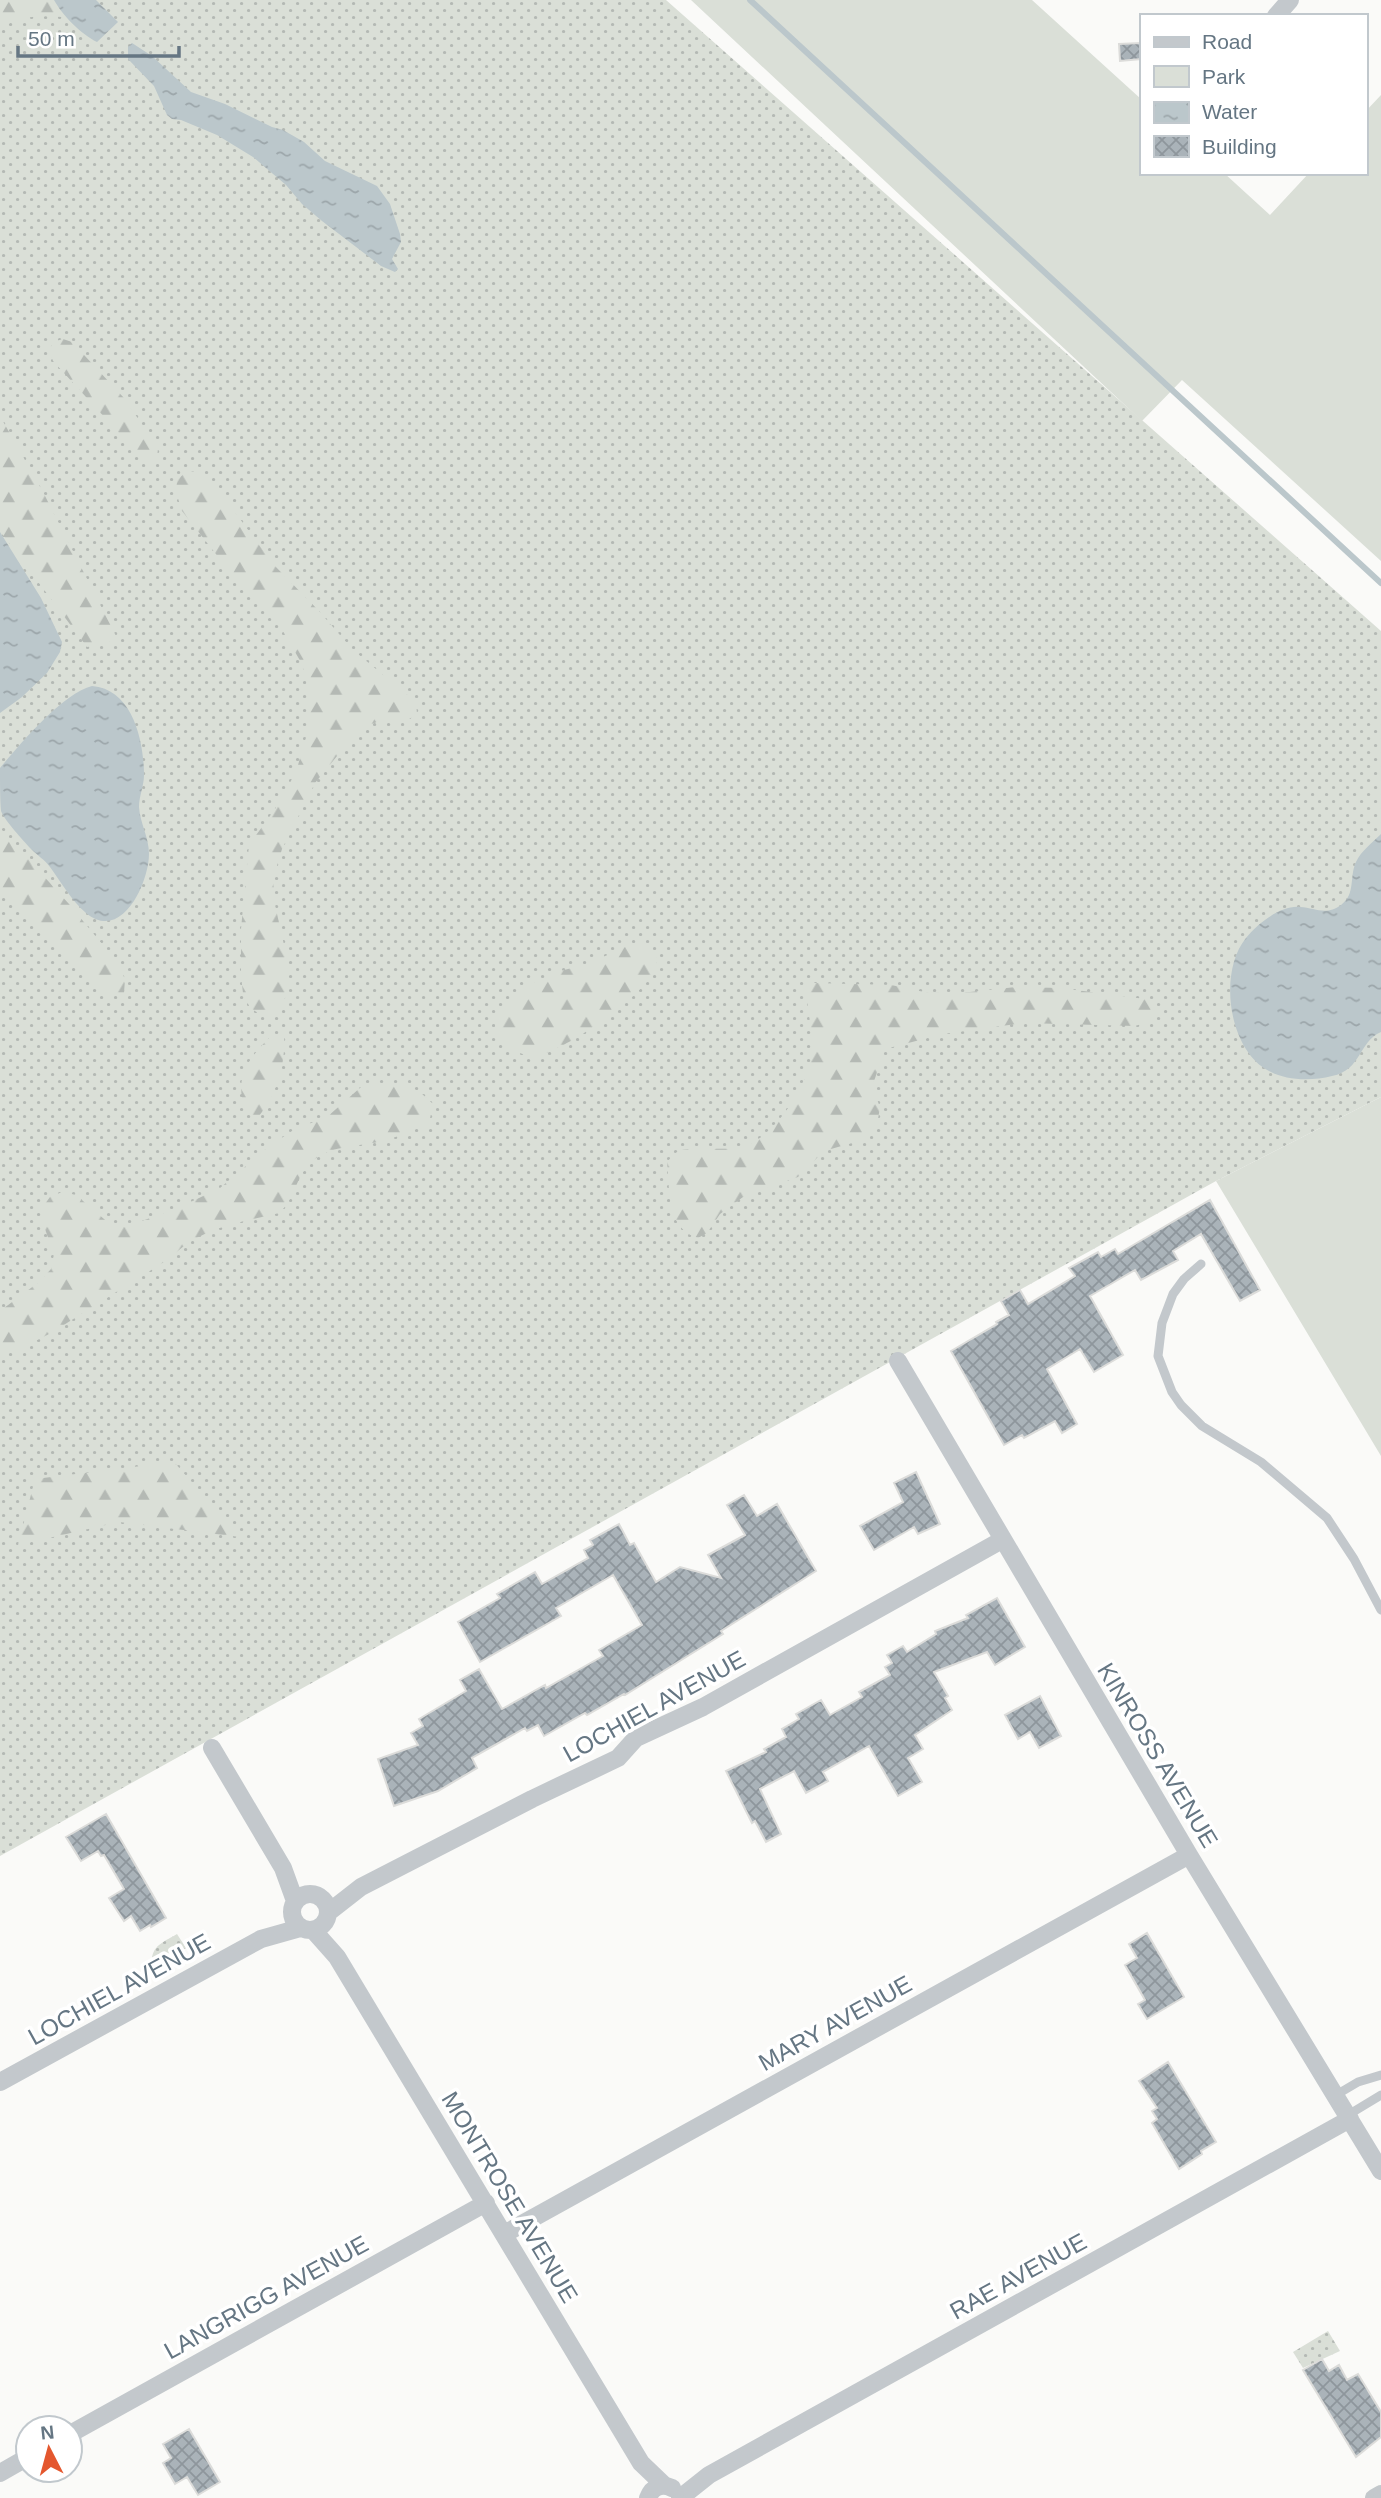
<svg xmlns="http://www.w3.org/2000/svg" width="1381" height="2498" font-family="Arial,sans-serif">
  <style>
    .grass { fill: url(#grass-dots) }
    .forest { fill: url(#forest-firs) }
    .green { fill: #dadfd7 }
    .water { fill: url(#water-ripples) }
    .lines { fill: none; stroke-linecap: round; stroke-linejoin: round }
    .stream { stroke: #bbc7cb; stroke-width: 6 }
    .building { fill: url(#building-cross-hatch); stroke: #dcdcda; stroke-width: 2 }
    .service { stroke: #c3c8cc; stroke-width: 9 }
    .minor { stroke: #c3c8cc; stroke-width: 18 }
    .labels { text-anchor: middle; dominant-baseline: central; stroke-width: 7; stroke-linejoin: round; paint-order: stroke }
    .street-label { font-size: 24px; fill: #657683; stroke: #fff }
  </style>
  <defs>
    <pattern id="grass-dots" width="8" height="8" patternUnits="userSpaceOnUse" patternTransform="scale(1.75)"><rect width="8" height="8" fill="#dadfd7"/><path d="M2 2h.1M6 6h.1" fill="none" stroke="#b4b9b4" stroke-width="1.8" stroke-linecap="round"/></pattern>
    <pattern id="forest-firs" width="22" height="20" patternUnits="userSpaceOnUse" patternTransform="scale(1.75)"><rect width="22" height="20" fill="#dadfd7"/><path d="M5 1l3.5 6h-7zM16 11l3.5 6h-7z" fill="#b4b9b4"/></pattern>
    <pattern id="water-ripples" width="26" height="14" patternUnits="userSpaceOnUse" patternTransform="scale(1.75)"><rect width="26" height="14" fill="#bbc7cb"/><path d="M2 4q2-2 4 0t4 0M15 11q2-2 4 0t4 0" fill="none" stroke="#9ca6aa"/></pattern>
    <pattern id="building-cross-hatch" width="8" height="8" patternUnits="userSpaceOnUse" patternTransform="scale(1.75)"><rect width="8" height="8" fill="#aab3b9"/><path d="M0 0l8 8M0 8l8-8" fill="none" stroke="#8e969c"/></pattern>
  </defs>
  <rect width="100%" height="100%" fill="#fafaf8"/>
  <path class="grass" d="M0 0H666L1381 631V1097L1216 1181 0 1856Z
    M177 1934 186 1948 161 1963 152 1958C154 1944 166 1941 177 1934Z
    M1328 2331 1340 2351 1303 2368 1293 2352Z"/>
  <path class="forest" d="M0 0H89L72 18C46 15 23 14 0 28Z
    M63 339 72 342 124 398 158 448 157 458 150 461 140 456 53 361 49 351 53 342Z
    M0 416 43 492 118 640 87 647 0 531Z
    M187 471 199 472 218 489 273 564 319 611 353 650 416 702 417 714 406 721 377 722 360 728 315 783 282 849 273 879 275 905 289 967 287 996 272 1013 260 1014 250 1008 243 993 241 976V929L249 845 275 809 296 772 307 734 310 696 302 664 280 626 245 591 182 511 176 492 177 480Z
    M0 828 69 904 116 961 125 979 124 993 114 996 103 994 64 956 0 886Z
    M647 945 657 957C656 962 657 968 654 972 638 999 576 1042 546 1053 529 1059 515 1052 500 1044L495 1025 496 1017 507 1009 528 985 557 972 590 963 627 946Z
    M814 983 891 985 929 993 970 992 1016 987 1060 988 1145 999 1154 1006 1155 1011 1151 1021 1135 1026 1024 1023 943 1034 885 1049 872 1087 880 1107 877 1125 866 1139 824 1151 798 1177 743 1197 720 1214 707 1233 698 1238C666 1229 670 1190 667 1162 671 1158 674 1153 679 1151 687 1147 725 1150 738 1148 772 1141 804 1091 811 1059 815 1044 807 1007 806 989Z
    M284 1034C286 1063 277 1095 258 1117 238 1112 238 1080 247 1065 254 1053 263 1044 272 1035Z
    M384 1085C408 1085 415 1086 433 1104L429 1123C412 1131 396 1138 378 1142 355 1147 335 1145 315 1159 296 1172 296 1199 279 1213 242 1222 198 1228 172 1257L51 1333 14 1352 0 1355V1311L39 1282 51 1269 54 1254 41 1218 42 1208 50 1197 62 1192 76 1195 111 1225 125 1227 178 1208 220 1188 268 1147 295 1129 327 1117 361 1087Z
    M174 1462 240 1537 119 1522 18 1545 35 1479Z"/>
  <path class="green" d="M691 0H1032L1141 99V173H1224L1270 215 1309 173H1365V112L1381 95V561L1182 380 1142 421Z
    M1381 1097V1456L1216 1181Z"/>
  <path class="water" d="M54 0H96L118 22 97 42C81 34 63 16 54 0Z
    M132 43 152 56 191 92 225 104 272 127 283 130 304 142 325 161 377 186 390 204 400 234 401 242 392 259 398 269 395 272 381 266 322 221 302 204 286 185 253 157 217 135 181 120 172 119 167 115 154 86 128 59V47Z
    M0 532 41 598 62 642 60 652 47 673 22 697 0 713Z
    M92 686C133 689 144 742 144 775 144 786 139 796 139 807 140 823 149 837 149 854 149 882 122 943 86 913 71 900 61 882 50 867 45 860 37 855 31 849 23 840 5 821 1 811 0 800 0 779 0 768 20 744 63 693 92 686Z
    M1381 834V1032C1358 1042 1362 1070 1332 1076 1312 1081 1287 1081 1269 1071 1228 1050 1218 972 1246 938 1257 924 1281 905 1300 907 1316 908 1326 916 1341 905 1356 894 1349 877 1356 862 1361 851 1373 842 1381 834Z"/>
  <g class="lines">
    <path class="stream" d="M750 0 1381 583"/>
  </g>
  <path class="building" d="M1141 43V59L1120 61 1119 44Z
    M1210 1200 1260 1290 1240 1301 1201 1234 1173 1251 1178 1260 1141 1280 1135 1270 1090 1296 1123 1355 1094 1372 1080 1349 1047 1369 1077 1424 1062 1433 1055 1421 1024 1438 1022 1435 1004 1445 951 1351 997 1324 996 1322 1009 1315 1001 1301 1020 1290 1028 1304 1075 1276 1069 1268 1098 1252 1101 1257 1115 1249 1118 1254Z
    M916 1472 940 1524 918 1534 914 1527 874 1550 860 1526 903 1502 894 1483Z
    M744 1495 757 1516 777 1504 816 1571 721 1631 723 1634 625 1695 624 1694 587 1715 585 1713 544 1736 538 1725 527 1731 525 1728 472 1758 477 1768 438 1791 394 1806 378 1759 418 1745 411 1733 423 1726 419 1719 466 1691 460 1680 479 1669 502 1709 545 1685 546 1688 603 1656 599 1650 642 1625 613 1575 556 1608 561 1616 480 1662 458 1622 500 1598 497 1594 535 1572 542 1584 588 1558 584 1550 593 1545 590 1540 619 1524 630 1545 634 1543 656 1582 680 1567 721 1578 708 1555 745 1535 727 1505Z
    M997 1598 1025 1647 995 1665 987 1652 934 1672 948 1696 945 1698 952 1710 915 1735 923 1749 908 1758 922 1782 898 1796 869 1746 823 1772 828 1781 806 1793 794 1771 760 1789 781 1834 766 1842 755 1821 752 1823 726 1771 766 1752 764 1749 786 1737 782 1729 799 1719 796 1714 821 1700 830 1715 862 1697 859 1692 890 1675 885 1667 892 1663 887 1655 903 1646 907 1652 936 1634 935 1631 968 1618 966 1615Z
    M1040 1696 1061 1736 1039 1748 1030 1732 1018 1739 1005 1715Z
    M106 1814 166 1918 151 1927 150 1925 140 1931 131 1916 124 1921 109 1898 124 1889 104 1855 101 1856 98 1851 81 1861 66 1837Z
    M1147 1933 1184 1997 1147 2019 1138 2004 1145 2000 1125 1965 1137 1958 1129 1944Z
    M1168 2062 1216 2142 1201 2151 1202 2154 1179 2169 1152 2123 1157 2119 1152 2111 1157 2108 1139 2081Z
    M1322 2359 1329 2371 1339 2365 1347 2380 1358 2374 1381 2412V2437L1356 2457 1303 2370Z
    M189 2429 220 2482 198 2495 187 2477 175 2484 163 2463 171 2458 163 2444Z"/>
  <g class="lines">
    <path class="service" d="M1201 1264 1184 1279 1173 1294 1162 1323 1158 1356 1172 1392 1181 1405 1202 1426 1261 1462 1327 1518 1354 1559 1381 1610
      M1336 2095 1358 2082 1381 2075
      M1348 2115 1381 2095"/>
    <path class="minor" d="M1276 16 1290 0
      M898 1361 1189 1855 1381 2171
      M212 1748 283 1868 295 1901
      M292 1912a18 18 0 1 1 36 0a18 18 0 1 1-36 0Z
      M329 1912 361 1887 532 1799 618 1758 636 1738 703 1707 1002 1540
      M313 1930 337 1957 641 2463 664 2485
      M0 2082 261 1939 300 1928
      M504 2234 1189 1855
      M70 2434 486 2203
      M0 2473 28 2457
      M648 2498C652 2487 661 2483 672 2488
      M680 2498 709 2475 1350 2119
      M1374 2498 1381 2494"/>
  </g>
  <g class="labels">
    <g class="street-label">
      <text transform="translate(654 1706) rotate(-29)">LOCHIEL AVENUE</text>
      <text transform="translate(1158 1755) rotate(59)">KINROSS AVENUE</text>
      <text transform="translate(119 1989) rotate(-29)">LOCHIEL AVENUE</text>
      <text transform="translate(835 2023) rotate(-29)">MARY AVENUE</text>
      <text transform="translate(510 2197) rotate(59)">MONTROSE AVENUE</text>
      <text transform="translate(1018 2276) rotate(-29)">RAE AVENUE</text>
      <text transform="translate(266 2297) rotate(-29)">LANGRIGG AVENUE</text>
    </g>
  </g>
  <rect x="1140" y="14" width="228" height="161" fill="#ffffff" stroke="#c1c8cd" stroke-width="2"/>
  <rect x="1154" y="37" width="35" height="10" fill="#c3c8cc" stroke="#c1c8cd" stroke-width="2"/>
  <text x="1202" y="49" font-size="21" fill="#657683">Road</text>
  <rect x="1154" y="66" width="35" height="21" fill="#dadfd7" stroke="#c1c8cd" stroke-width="2"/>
  <text x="1202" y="84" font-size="21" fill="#657683">Park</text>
  <rect x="1154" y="102" width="35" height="21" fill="url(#water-ripples)" stroke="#c1c8cd" stroke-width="2"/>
  <text x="1202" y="119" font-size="21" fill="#657683">Water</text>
  <rect x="1154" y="136" width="35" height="21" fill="url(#building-cross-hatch)" stroke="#c1c8cd" stroke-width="2"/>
  <text x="1202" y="154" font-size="21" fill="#657683">Building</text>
  <g transform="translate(49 2449) rotate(354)"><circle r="33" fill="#ffffff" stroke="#c1c8cd" stroke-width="2"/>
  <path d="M0-5L12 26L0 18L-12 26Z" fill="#e4572e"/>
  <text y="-10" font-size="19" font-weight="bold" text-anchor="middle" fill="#657683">N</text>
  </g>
  <path d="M18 46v10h161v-10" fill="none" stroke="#657683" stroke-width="3.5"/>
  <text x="28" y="46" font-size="21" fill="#657683" stroke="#ffffff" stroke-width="5" paint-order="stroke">50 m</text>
</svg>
